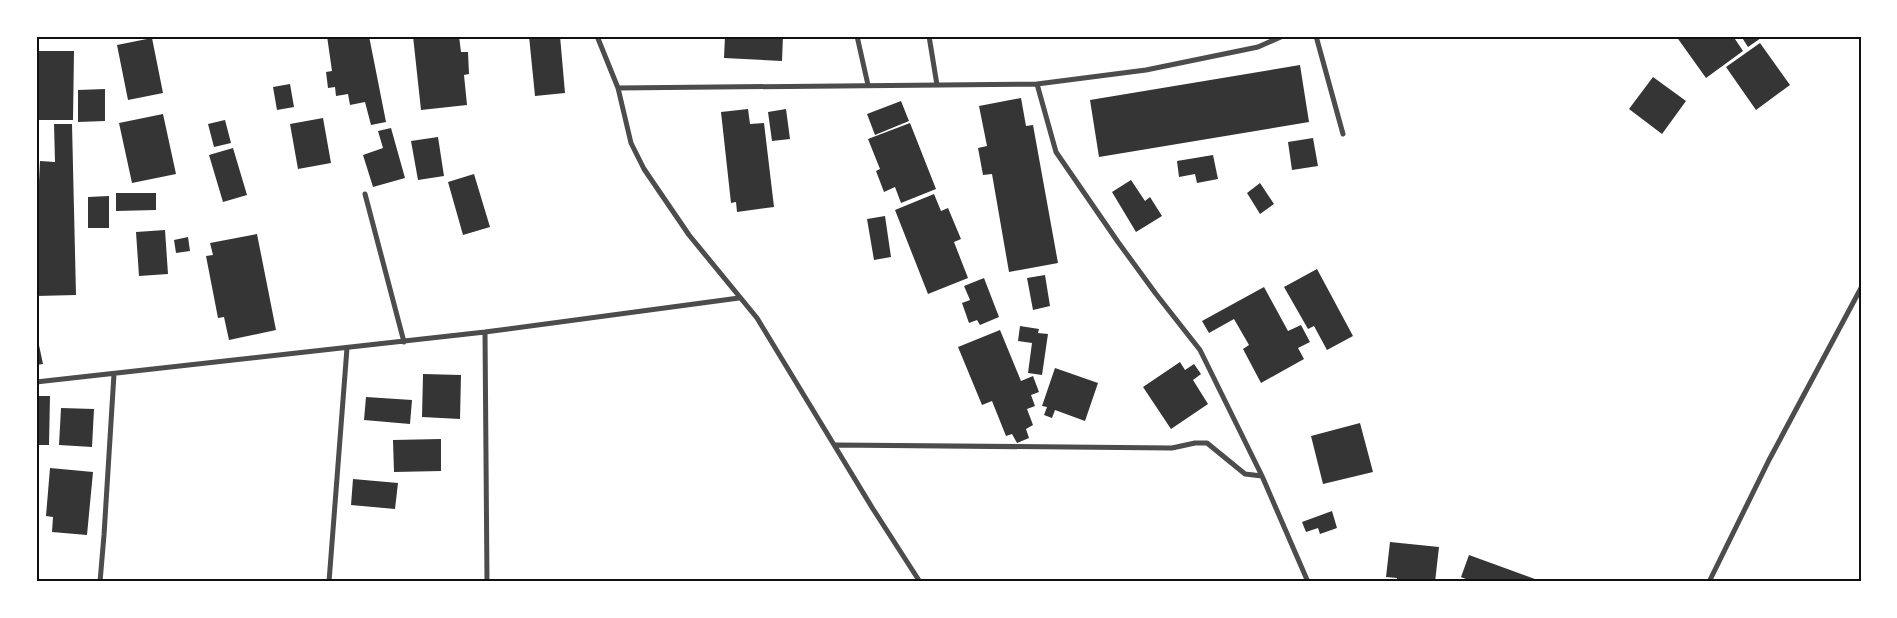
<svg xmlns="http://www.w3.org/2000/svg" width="1897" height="618" font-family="'IBM Plex Sans',sans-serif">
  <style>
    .building { fill: #353535 }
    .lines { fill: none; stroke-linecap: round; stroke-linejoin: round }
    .minor { stroke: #4c4c4c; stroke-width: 5 }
    .neatline { fill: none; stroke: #111; stroke-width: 2 }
  </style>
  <rect width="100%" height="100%" fill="#fff"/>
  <path class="building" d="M327 36H369L386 122 371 125 365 102 350 105 348 94 336 96 335 87 328 88 326 72 332 71Z
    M413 36H459L461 52H468L469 74 464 75 467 105 421 110Z
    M529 36H560L565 93 535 96Z
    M725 36H783L782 61 724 58Z
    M1676 36H1733L1743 51 1706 78Z
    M1741 36H1759L1761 38 1748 47Z
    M152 38 163 93 128 100 117 45Z
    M1760 43 1790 85 1756 110 1726 67Z
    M36 51H74L73 120H36Z
    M1300 65 1309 122 1099 157 1090 100Z
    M1653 77 1686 101 1662 134 1629 109Z
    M290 84 294 107 277 110 273 87Z
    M105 89V121L78 122V90Z
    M1021 98 1026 126 1033 125 1058 263 1009 272 992 174 983 175 978 148 987 146 979 106Z
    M901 101 909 121 875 135 867 114Z
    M748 109 750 124 764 123 774 207 737 212 736 202 731 203 721 112Z
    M786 109 790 139 772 141 768 112Z
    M163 114 176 174 132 183 119 123Z
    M323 118 331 163 298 169 290 124Z
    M225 120 231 143 214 147 208 124Z
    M910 123 936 189 901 203 895 187 884 192 876 171 880 169 868 139Z
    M54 124H72L76 295 36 296V203H38L40 161 55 162Z
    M391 128 405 178 373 187 363 155 383 148 378 131Z
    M438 137 444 176 418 180 411 141Z
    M1313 138 1318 166 1292 170 1288 142Z
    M233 148 247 195 223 202 209 155Z
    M1213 155 1218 179 1197 183 1195 174 1179 177 1177 161Z
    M474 174 490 227 463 235 448 182Z
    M1131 180 1145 201 1150 197 1162 216 1136 232 1112 192Z
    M1260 183 1274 204 1260 214 1247 193Z
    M116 193H156V210L116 211Z
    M934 194 941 211 948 208 961 239 954 242 968 278 928 294 895 210Z
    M109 196V228H88V197Z
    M885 216 891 257 874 260 867 219Z
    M165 230 168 274 139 276 136 232Z
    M257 234 276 330 229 340 224 317 218 318 206 256 213 255 210 243Z
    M188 237 190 251 176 253 174 240Z
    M1317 269 1353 336 1327 350 1314 326 1308 329 1284 287Z
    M1045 275 1050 306 1033 310 1027 278Z
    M984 278 999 317 980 325 977 320 969 323 962 303 970 300 964 286Z
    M1264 287 1288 331 1301 325 1310 342 1298 348 1304 359 1261 383 1243 349 1249 345 1234 319 1209 333 1202 321Z
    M1020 326 1039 329 1038 333 1048 334 1042 375 1028 373 1032 343 1018 341Z
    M1000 330 1021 381 1033 376 1039 392 1031 395 1035 406 1027 409 1033 425 1026 429 1029 438 1017 443 1012 434 1006 436 992 401 982 405 958 347Z
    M36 331 43 364 36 365Z
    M1180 362 1185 370 1194 364 1201 374 1193 380 1208 404 1171 429 1143 387Z
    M1055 368 1098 383 1085 421 1055 410 1052 418 1044 415 1047 407 1042 406Z
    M423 374 461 375 460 419 422 417Z
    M36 396H50L49 445H36Z
    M366 397 412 400 410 424 364 420Z
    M61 408 94 409 92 447 59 445Z
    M1360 423 1373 472 1323 484 1311 436Z
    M441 439V471L394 472 393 440Z
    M50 468 93 472 87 535 52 532 53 517 46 516Z
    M353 479 398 483 395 509 351 505Z
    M1332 511 1337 528 1320 534 1318 528 1306 532 1302 522Z
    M1390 542 1439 547 1435 582H1397V578L1386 577Z
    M1469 555 1543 582H1473L1461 577Z"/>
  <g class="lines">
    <path class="minor" d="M597 36 618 88 631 143 644 169 689 235 757 318 873 509 920 582
      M857 36 868 85
      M929 36 937 85
      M1316 36 1343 134
      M1037 84 1056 152 1118 242 1156 294 1200 350 1262 476 1308 582
      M618 88 1037 84 1146 70 1258 47 1283 36
      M365 194 404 342
      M485 332 487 582
      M36 382 485 332 739 298
      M836 445 1172 448 1195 443H1207L1245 474 1262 476
      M100 582 104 535 114 374
      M329 582 347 348
      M1709 582 1769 460 1861 288"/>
  </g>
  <rect width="1897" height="618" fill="none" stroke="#ffffff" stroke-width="75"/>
  <rect x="38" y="38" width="1822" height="542" class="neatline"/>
</svg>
